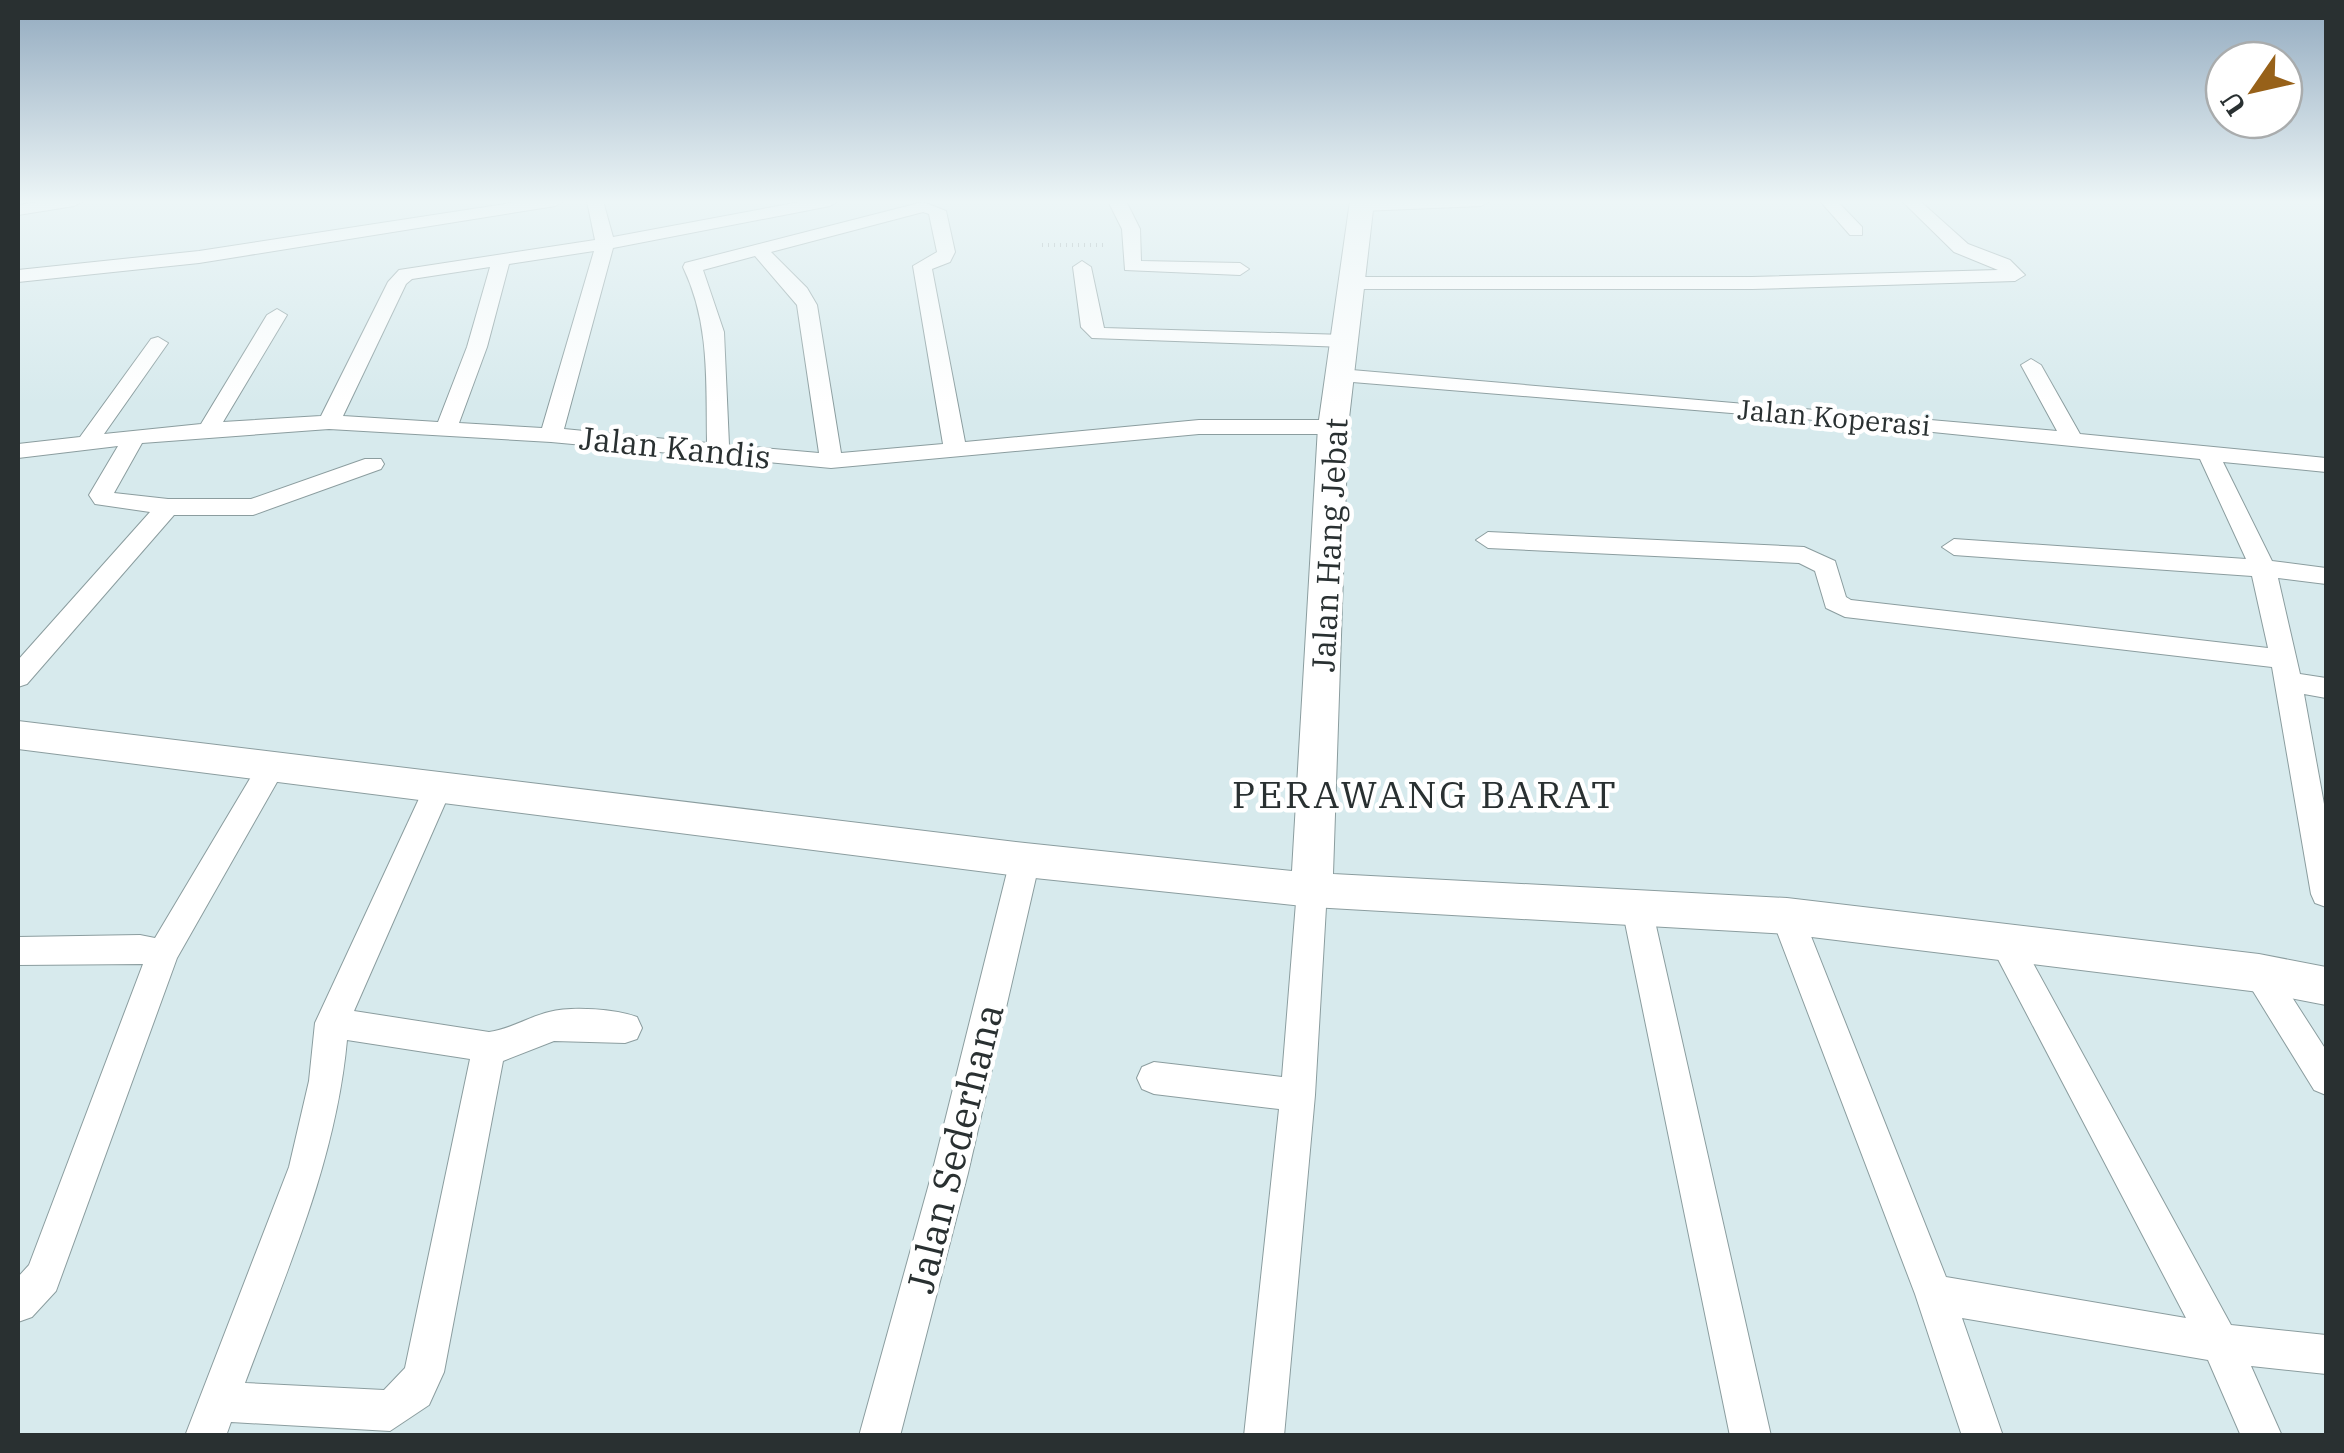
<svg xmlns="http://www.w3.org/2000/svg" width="2344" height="1453" font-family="'IBM Plex Serif',serif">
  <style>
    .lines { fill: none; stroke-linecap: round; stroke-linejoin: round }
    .street-casing { stroke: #8b9d9f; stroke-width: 2 }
    .secondary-casing { stroke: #8b9d9f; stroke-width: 2 }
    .path { stroke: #879597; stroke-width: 4; stroke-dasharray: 1 5; stroke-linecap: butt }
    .street { fill: #fff; fill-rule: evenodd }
    .secondary { fill: #fff; fill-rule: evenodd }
    .labels { text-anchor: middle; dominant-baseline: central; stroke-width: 9; stroke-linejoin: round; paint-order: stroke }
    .far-street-label { font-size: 28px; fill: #293031; stroke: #fff }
    .street-label { font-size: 32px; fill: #293031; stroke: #fff }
    .quarter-label { font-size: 38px; letter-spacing: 2.5px; fill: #293031; stroke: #fff }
    .near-street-label { font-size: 38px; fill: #293031; stroke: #fff }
  </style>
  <rect width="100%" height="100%" fill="#d7eaed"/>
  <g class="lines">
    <defs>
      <path id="street" d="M44 201H83L74 206 18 215V205Z
        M524 201H564L555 206 199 263 18 282V270L199 251Z
        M587 201H603L613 237 805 201H839L830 206 613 248 564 429 707 443C706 382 710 323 683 267L685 263 923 202 946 211 955 252 950 262 932 269 965 442 1199 420H1333L1344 427 1333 434H1199L831 468 551 442 329 429 142 443 114 493 168 499H251L365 459H381L384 464 381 469 253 515H174L27 684 18 687V660L150 512 95 504 89 495 118 446 18 458V444L80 437 151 339 158 337 168 343 104 434 201 424 267 315 277 309 287 315 223 422 321 416 388 282 399 270 595 240ZM923 212 929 214 937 252 913 266 943 444 841 453 817 305 807 288 771 252ZM594 251 542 428 459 423 487 347 509 264ZM755 256 797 305 819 453 729 445 724 332 703 270ZM490 267 467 347 438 422 343 416 406 284 412 279Z
        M1108 201H1126L1140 229 1141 261 1240 263 1249 269 1240 275 1125 270 1122 229Z
        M1366 201H1490L1481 206 1362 211 1353 206Z
        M1820 201H1837L1862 227V235H1850Z
        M1902 201H1920L1968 244 2010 260 2025 275 2015 281 1752 289H1351L1341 283 1351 277H1752L1998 270 1954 252Z
        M1082 261 1091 267 1104 328 1345 335 1355 341 1345 347 1092 338 1081 327 1073 267Z
        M2031 359 2041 365 2080 434 2326 458V472L2223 462 2272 561 2326 568V584L2278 578 2300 674 2326 678V698L2304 694 2326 815V907L2315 903 2311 894 2272 667 1845 617 1826 608 1815 571 1799 563 1488 548 1476 540 1488 532 1804 547 1835 561 1846 597 1851 600 2268 648 2252 576 1954 555 1942 547 1954 539 2246 559 2200 459 1804 419 1340 381 1330 375 1340 369 2057 431 2021 365Z
        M271 757 281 760 285 768 177 958 56 1291 32 1317 18 1322V1277L29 1265 143 964 18 965V937L140 935 155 938 261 760Z
        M437 779 447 782 451 790 354 1011 489 1032C511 1029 528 1017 549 1012 572 1006 615 1009 637 1017L642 1028 637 1039 625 1043 554 1041 503 1061 444 1372 429 1405 390 1431 231 1422 226 1436H185L289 1167 309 1081 315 1023 423 790 427 782ZM347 1040 470 1059 405 1368 384 1390 245 1383C287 1270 336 1161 347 1040Z
        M1025 848 1036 851 1040 860 968 1173 900 1436H859L932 1173 1010 860 1014 851Z
        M1312 877 1323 881 1327 890 1315 1095 1284 1436H1244L1279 1109 1154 1094 1142 1089 1137 1078 1142 1067 1154 1062 1282 1077 1297 890 1301 881Z
        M1637 895 1648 899 1652 908 1771 1436H1730L1622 908 1626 899Z
        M1787 903 1798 907 1803 916 1946 1277 2186 1318 1989 942 1994 932 2005 928 2016 932 2231 1325 2326 1335V1374L2251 1366 2282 1436H2241L2208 1360 1962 1318 2003 1436H1962L1915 1294 1771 916 1776 907Z
        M2259 959 2270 963 2326 1050V1095L2314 1090 2248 983 2243 973 2248 963Z"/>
      <path id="secondary" d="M1350 201H1374L1348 427 1333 874 1787 898 2259 954 2326 967V1005L2259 992 1787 934 1312 907 1025 877 18 749V721L1025 843 1292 871 1318 427Z"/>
    </defs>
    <use href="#street" class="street-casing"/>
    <use href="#secondary" class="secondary-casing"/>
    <path class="path" d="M1042 245H1108"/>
    <use href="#street" class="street"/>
    <use href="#secondary" class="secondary"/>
  </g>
  <linearGradient id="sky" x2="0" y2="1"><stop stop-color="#92aabf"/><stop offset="0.5" stop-color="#edf6f7"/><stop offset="1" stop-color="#edf6f7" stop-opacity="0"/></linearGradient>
  <rect width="2344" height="404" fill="url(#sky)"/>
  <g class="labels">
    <g class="far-street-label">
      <text transform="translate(1834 417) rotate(5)">Jalan Koperasi</text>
    </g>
    <g class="street-label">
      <text transform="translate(675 447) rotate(6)">Jalan Kandis</text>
      <text transform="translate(1329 545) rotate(-87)">Jalan Hang Jebat</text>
    </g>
    <g class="quarter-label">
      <text x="1425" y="793">PERAWANG BARAT</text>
    </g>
    <g class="near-street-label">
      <text transform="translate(954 1148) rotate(-76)">Jalan Sederhana</text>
    </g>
  </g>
  <rect width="2344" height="1453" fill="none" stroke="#293031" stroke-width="40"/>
  <g transform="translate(2254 90) rotate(236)"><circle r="48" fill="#ffffff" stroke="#a9acad" stroke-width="2.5"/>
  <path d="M0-8L18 38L0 25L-18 38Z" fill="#976119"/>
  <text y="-15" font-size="28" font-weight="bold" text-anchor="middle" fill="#293031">U</text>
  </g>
</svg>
